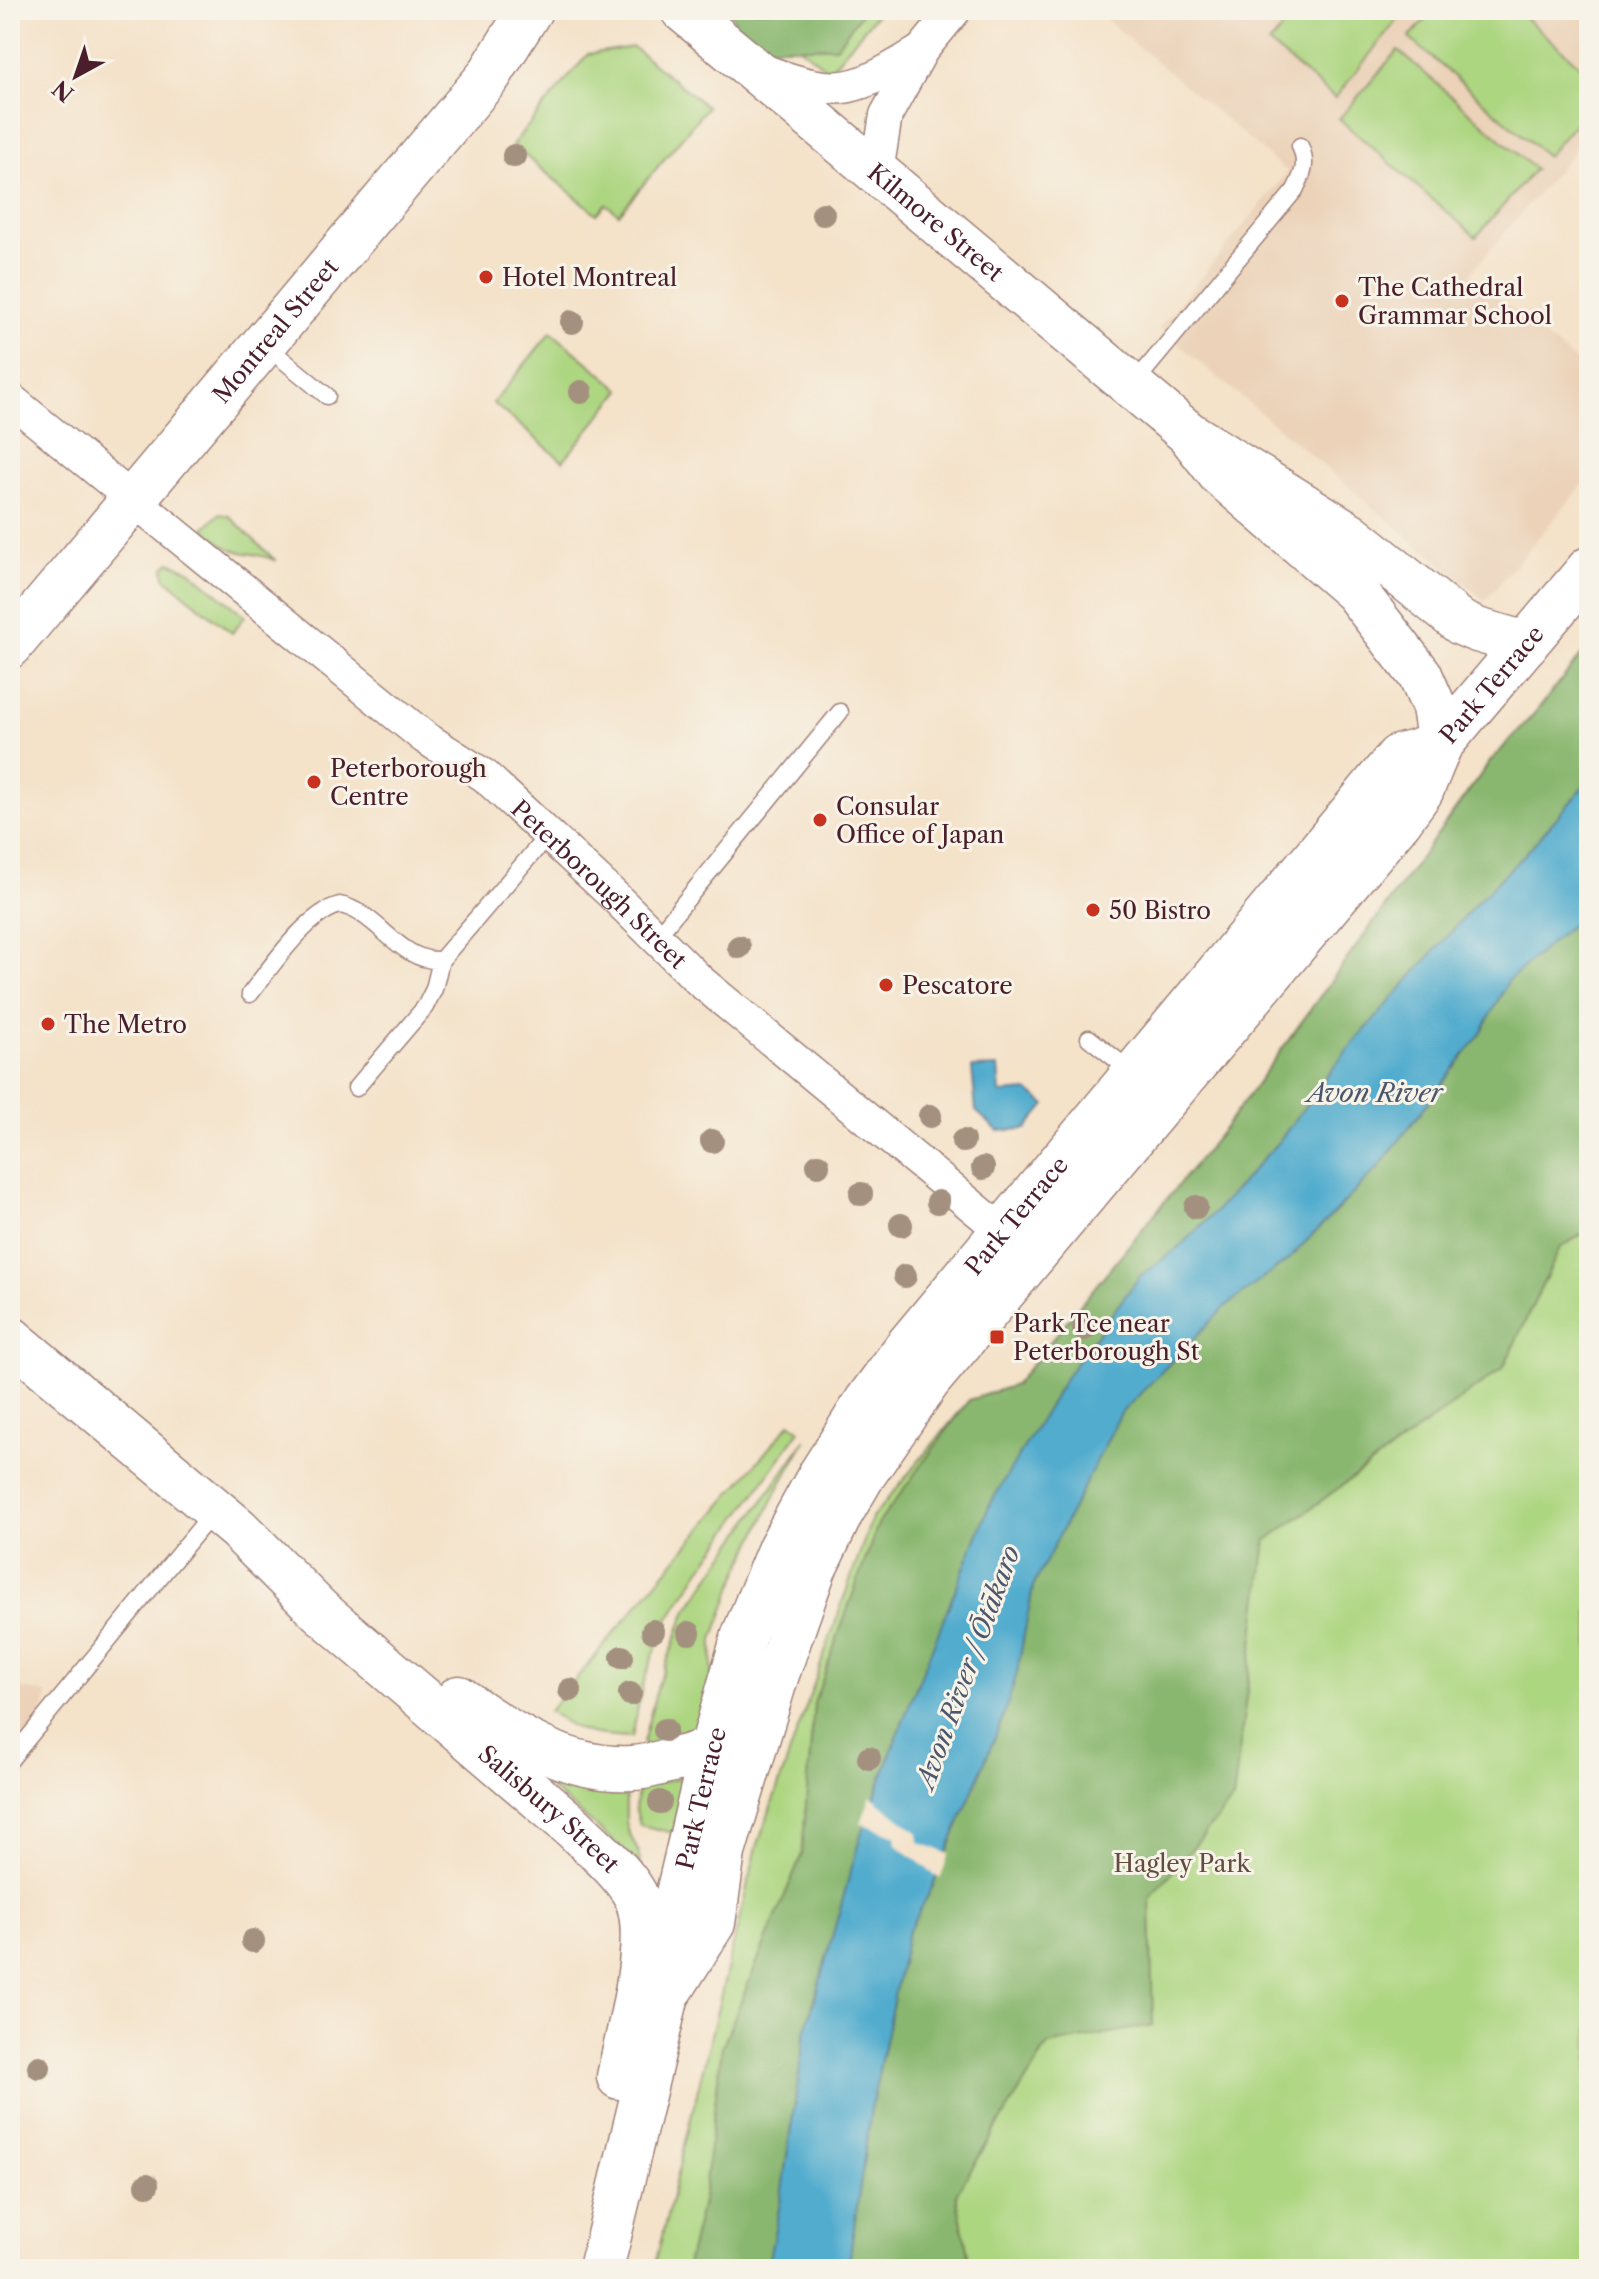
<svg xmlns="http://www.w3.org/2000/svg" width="1599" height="2279" font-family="'Libre Caslon Text',serif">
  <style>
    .built { fill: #ebd2b8 }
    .green { fill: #add681; stroke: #7c7a56; stroke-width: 2 }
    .forest { fill: #8ab76f; stroke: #6a6b4d; stroke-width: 2 }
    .water { fill: #51acce; stroke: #4e667c; stroke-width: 2 }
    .pier { fill: #f4e2c9 }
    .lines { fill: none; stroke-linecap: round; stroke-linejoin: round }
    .lane-casing { stroke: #9f807a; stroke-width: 19 }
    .street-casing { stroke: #9f807a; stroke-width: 35 }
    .secondary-casing { stroke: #9f807a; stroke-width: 47 }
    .lane { stroke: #fff; stroke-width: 16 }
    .street { stroke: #fff; stroke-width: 32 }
    .secondary { stroke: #fff; stroke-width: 44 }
    .tree { fill: #a4907e }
    .poi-dot { fill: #c8321e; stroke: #f7f3e8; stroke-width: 3 }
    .labels { text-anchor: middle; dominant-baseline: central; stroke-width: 6; stroke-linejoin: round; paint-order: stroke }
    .street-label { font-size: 24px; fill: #4a1f2b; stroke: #f7f3e8 }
    .poi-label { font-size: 24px; fill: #4a1f2b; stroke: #f7f3e8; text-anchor: start }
    .park-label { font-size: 24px; fill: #634d40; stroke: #f7f3e8 }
    .water-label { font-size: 26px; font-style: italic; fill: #4d576c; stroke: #f7f3e8 }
  </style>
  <rect width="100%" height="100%" fill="#f7f3e8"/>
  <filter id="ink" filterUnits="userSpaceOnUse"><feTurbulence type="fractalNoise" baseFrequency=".0125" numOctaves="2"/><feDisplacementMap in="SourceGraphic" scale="16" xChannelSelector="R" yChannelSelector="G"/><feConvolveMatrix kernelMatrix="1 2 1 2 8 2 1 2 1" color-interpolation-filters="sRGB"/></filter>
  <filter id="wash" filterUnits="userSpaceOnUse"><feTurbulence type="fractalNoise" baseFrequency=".006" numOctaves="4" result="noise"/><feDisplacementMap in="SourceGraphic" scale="32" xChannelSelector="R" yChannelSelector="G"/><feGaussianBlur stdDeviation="1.8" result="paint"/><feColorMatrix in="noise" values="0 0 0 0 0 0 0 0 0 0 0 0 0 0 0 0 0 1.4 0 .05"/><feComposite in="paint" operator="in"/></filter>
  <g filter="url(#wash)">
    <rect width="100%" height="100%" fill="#f4e2c9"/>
    <path class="built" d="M1095 10H1589V133L1470 274 1589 373V477L1485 601 1159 328 1288 172Z
      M10 1686 48 1694 10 1828Z"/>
    <path class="green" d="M755 10H880L829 71Z
      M1297 10H1405L1335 98 1269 44Z
      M1433 10H1516L1589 73V107L1547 156 1409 38Z
      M633 47 707 107 619 214 606 204 597 214 512 145 588 54Z
      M1398 50 1535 169 1476 237 1339 119Z
      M551 332 621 390 563 461 493 403Z
      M219 514 229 516 276 561C261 553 246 555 231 549 220 545 212 535 204 528Z
      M170 562 189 570 245 616 232 633 165 578 164 568Z
      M1589 646V2269H654L757 1847 872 1518 969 1400 1015 1385 1224 1129 1490 762 1534 714Z
      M790 1423 800 1430 699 1572 664 1626 642 1687 632 1737C593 1735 580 1735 549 1711Z
      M806 1439 778 1489 737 1575 713 1639 712 1675 697 1727 682 1741 652 1751 643 1742 658 1685 687 1610Z
      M496 1742 623 1782C628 1796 625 1808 626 1821 627 1837 640 1846 640 1864Z
      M683 1777 674 1833 640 1825 635 1807 639 1788Z"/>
    <path class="forest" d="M730 10H864L836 47H763L741 38Z
      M1589 646V1230L1560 1248 1503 1368 1266 1541 1233 1800 1150 1898 1153 2025 1048 2045 956 2194 971 2269H686L703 2198 722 2047 802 1854 814 1703 878 1524 969 1400 1015 1385 1224 1129 1490 762 1534 714Z"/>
    <path class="water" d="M1589 781V909L1508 981 1481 1033 1378 1168 1289 1259 1225 1307 1121 1413 1033 1587 1017 1673 1003 1718 932 1888 907 1934 871 2109 848 2269H767L780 2203 805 2033 862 1831 907 1710 989 1506 1067 1375 1140 1276 1179 1247 1218 1209 1279 1141 1344 1054 1479 900 1524 855Z
      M998 1067 1000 1093 1028 1091 1046 1105 1026 1129 998 1131 976 1111 972 1068Z"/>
    <path class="pier" d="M871 1796 918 1833 919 1842 949 1854 940 1879 897 1845 896 1836 861 1823Z"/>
  </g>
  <g filter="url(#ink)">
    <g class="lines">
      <defs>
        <path id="lane" d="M265 345 327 396
          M1132 386 1295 190C1303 174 1308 164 1300 146
          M656 937 840 712
          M250 994C271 967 307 913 340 905 378 912 399 963 441 960L548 835
          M1089 1038 1132 1072
          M356 1088 425 1007 434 989 441 960
          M10 1760 214 1511"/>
        <g id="street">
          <path d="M765 71C842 99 855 91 922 50"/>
          <path d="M877 172 886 115 922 50 955 10"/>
          <path id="s1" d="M10 399 424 737 485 776 612 894 700 981 1018 1244"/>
        </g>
        <g id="secondary">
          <path id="s2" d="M683 10 1189 434 1351 535 1461 623 1477 630 1526 644"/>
          <path id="s3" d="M10 646 488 77 530 10"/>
          <path id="s4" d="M10 1338 238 1529 319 1610 574 1828C594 1848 618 1867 633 1891 658 1931 628 2031 619 2077"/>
          <path d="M459 1698C509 1734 568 1772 632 1768 644 1768 656 1764 668 1761 690 1757 712 1750 730 1736"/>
          <path d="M672 1988 713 1923 723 1852 776 1677 814 1569 842 1511 862 1477 929 1380 1400 820 1421 791 1440 745 1434 707 1420 675 1355 591 1220 474 1189 434"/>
          <path id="s5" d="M601 2269 667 1995 677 1898 714 1741 744 1635 780 1548 820 1475 867 1401 909 1344 1398 757 1440 745 1589 569"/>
        </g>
      </defs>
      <use href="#lane" class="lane-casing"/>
      <use href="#street" class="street-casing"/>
      <use href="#secondary" class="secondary-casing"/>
      <use href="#lane" class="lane"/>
      <use href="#street" class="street"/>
      <use href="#secondary" class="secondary"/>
    </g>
    <g class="tree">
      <circle cx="514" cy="156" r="12"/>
      <circle cx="823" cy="214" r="12"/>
      <circle cx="572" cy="322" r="12"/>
      <circle cx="581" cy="392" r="12"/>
      <circle cx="739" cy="947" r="12"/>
      <circle cx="930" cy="1116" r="12"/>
      <circle cx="712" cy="1141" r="12"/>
      <circle cx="963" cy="1141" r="12"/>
      <circle cx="818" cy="1165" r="12"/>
      <circle cx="983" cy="1168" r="12"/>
      <circle cx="861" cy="1194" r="12"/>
      <circle cx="938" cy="1202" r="12"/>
      <circle cx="1196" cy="1207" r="12"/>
      <circle cx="901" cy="1225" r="12"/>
      <circle cx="905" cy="1276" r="12"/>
      <circle cx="1084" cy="1329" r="12"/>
      <circle cx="653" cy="1631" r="12"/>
      <circle cx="689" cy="1633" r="12"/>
      <circle cx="622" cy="1657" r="12"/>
      <circle cx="570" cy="1690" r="12"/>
      <circle cx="630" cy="1694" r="12"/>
      <circle cx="665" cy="1730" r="12"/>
      <circle cx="869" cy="1758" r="12"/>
      <circle cx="660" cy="1802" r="12"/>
      <circle cx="253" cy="1941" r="12"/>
      <circle cx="39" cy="2067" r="12"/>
      <circle cx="147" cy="2185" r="12"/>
    </g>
  </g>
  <g class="poi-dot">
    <circle cx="486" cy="277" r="8"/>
    <circle cx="1342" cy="301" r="8"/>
    <circle cx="314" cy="782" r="8"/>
    <circle cx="820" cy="820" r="8"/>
    <circle cx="1093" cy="910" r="8"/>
    <circle cx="886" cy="985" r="8"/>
    <circle cx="48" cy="1024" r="8"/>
    <rect x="989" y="1329" width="16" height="16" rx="4"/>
  </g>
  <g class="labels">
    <g class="street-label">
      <text stroke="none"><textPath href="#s2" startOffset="330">Kilmore Street</textPath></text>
      <text stroke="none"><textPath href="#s3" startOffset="412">Montreal Street</textPath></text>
      <text stroke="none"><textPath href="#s5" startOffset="1874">Park Terrace</textPath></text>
      <text stroke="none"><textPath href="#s1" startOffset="764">Peterborough Street</textPath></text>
      <text stroke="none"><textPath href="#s5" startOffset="1154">Park Terrace</textPath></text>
      <text stroke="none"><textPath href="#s5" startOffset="482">Park Terrace</textPath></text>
      <text stroke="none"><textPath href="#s4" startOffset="716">Salisbury Street</textPath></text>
    </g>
    <g class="poi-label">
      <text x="502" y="277">Hotel Montreal</text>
      <text x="1358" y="287">The Cathedral<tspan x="1358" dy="28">Grammar School</tspan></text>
      <text x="330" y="768">Peterborough<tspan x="330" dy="28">Centre</tspan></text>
      <text x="836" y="806">Consular<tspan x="836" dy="28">Office of Japan</tspan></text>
      <text x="1109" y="910">50 Bistro</text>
      <text x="902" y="985">Pescatore</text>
      <text x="64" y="1024">The Metro</text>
      <text x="1013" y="1323">Park Tce near<tspan x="1013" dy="28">Peterborough St</tspan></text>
    </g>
    <g class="park-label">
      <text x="1182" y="1863">Hagley Park</text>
    </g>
    <g class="water-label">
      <text x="1375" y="1093">Avon River</text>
      <text transform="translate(968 1667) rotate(-70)">Avon River / Ōtākaro</text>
    </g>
  </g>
  <rect width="1599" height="2279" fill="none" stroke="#f7f3e8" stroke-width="40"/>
  <g transform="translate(76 76) rotate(220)" stroke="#f7f3e8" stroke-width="6" paint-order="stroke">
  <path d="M0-6L14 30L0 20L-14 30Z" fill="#4a1f2b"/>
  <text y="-12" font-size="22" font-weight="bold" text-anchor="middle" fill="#4a1f2b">N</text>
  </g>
</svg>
